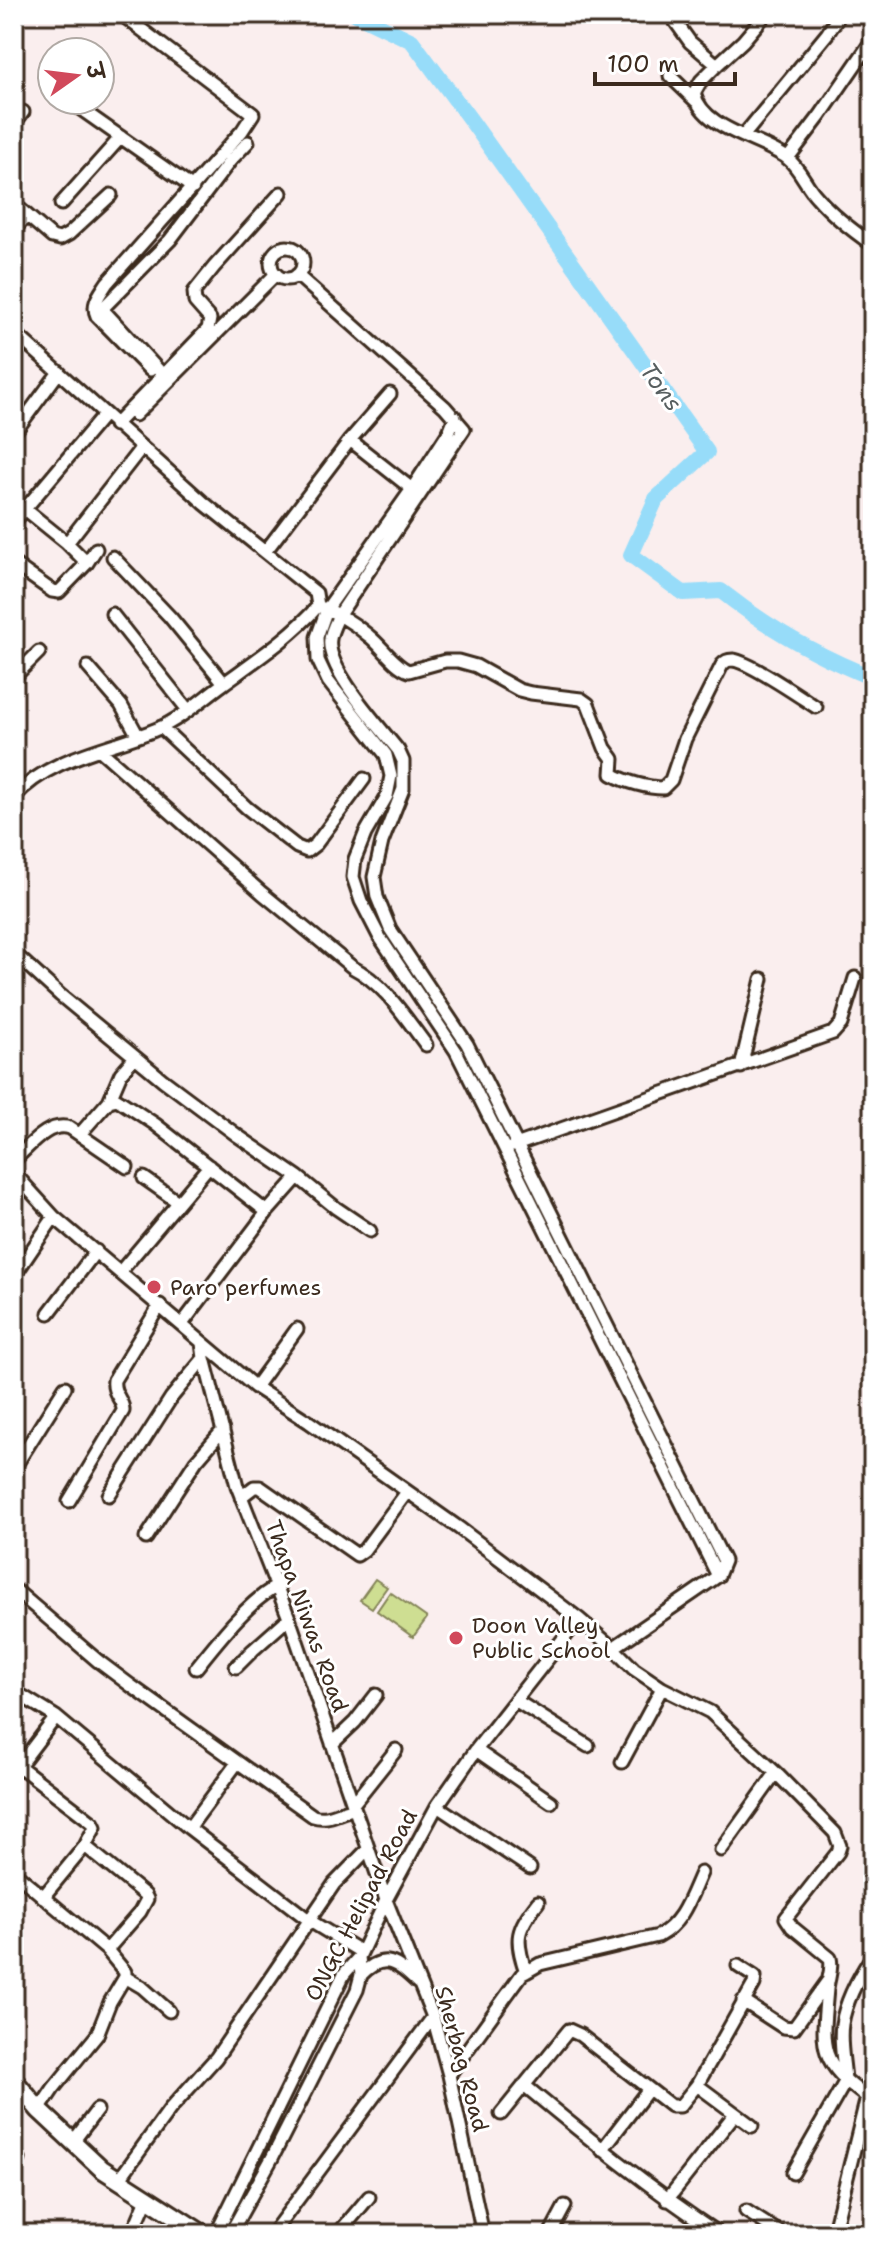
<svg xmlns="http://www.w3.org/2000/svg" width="887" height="2248" font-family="'Shantell Sans','Playpen Sans Deva',sans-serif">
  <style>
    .green { fill: #cede92; stroke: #848458; stroke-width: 2 }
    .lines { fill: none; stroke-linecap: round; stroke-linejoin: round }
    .river { stroke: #97dcf9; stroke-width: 16 }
    .street-casing { stroke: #3b2a1e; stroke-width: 17 }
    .secondary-casing { stroke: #3b2a1e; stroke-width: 22 }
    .street { stroke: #fff; stroke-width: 11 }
    .secondary { stroke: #fff; stroke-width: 16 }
    .poi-dot { fill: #d1495b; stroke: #fff; stroke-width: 3 }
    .labels { text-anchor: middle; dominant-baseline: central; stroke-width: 6; stroke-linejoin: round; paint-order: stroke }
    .poi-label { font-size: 22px; fill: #3b2a1e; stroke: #fff; text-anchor: start }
    .street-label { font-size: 22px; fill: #3b2a1e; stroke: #fff }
    .water-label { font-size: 24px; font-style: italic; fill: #575f60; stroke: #fff }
  </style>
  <rect width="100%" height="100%" fill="#faeeee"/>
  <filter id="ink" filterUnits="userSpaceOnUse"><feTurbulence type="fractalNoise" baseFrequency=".0125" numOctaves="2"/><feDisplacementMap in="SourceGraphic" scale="16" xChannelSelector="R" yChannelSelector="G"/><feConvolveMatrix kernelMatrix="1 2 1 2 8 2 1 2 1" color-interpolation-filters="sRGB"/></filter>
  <g filter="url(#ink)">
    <path class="green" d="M375 1579 387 1587 372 1608 360 1600Z
      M390 1592 427 1618 413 1637 377 1611Z"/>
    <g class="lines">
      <path class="river" d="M356 14 412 41 472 122 707 452 656 499 631 555 683 593 721 591C768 628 817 656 873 678"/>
      <defs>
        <path id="street" d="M121 14 253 114 242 131 107 283C100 294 91 304 97 316L150 370
          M670 14 690 42 717 65 701 81 694 93C703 130 760 138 787 158 800 168 806 186 817 197 833 216 853 231 873 245
          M717 65 743 41 766 14
          M670 76 696 101
          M51 88 52 89
          M68 100 193 188
          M14 124 23 112
          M744 135 827 34 840 14
          M788 158 820 116 873 39
          M14 204 52 237 60 239 69 234 111 195
          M61 204 121 137
          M14 229 27 216
          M271 263a16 16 0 1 1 32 0a16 16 0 1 1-32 0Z
          M297 275 445 407 464 429 339 615C336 622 331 631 330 639 325 668 379 726 398 750L403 761V789L382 842 374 877 377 897 390 929 467 1044 724 1561 718 1576 613 1648
          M14 332 204 503 316 593 318 606
          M162 374 105 312 104 307 170 240 230 161 248 142
          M135 415 276 274
          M455 417 449 432 412 489 327 609 317 637 318 660 328 681 386 755 391 776 387 796 365 834 355 859 353 877 361 901 379 936 456 1051 718 1576
          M115 425 208 329 210 319 195 302 194 292 214 267 281 193
          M14 433 59 372
          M350 440 412 489
          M25 509 67 543 87 563
          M14 522 104 415
          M67 543 142 447
          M265 552 350 440 390 394
          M113 557 170 617 224 683
          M14 564 52 591 59 592 87 563 96 549
          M112 614 188 710
          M88 667 121 705 138 736
          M14 677 39 652
          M161 727 247 808 297 847 307 851 316 844 364 779
          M100 750 262 893 352 967C385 984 404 1016 426 1045
          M14 797C51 756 108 750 157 729 181 719 202 699 223 684 256 660 291 637 318 606 337 612 354 623 369 636 382 646 395 667 409 671L445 661H458L476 666 519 690 531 693 581 699 588 704 605 748 613 759 612 774C626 782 648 788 663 788L671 780 685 739 722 665C726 661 727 660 733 660 750 662 799 696 816 707
          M14 953 60 995 163 1080 238 1136 298 1177 336 1208 370 1231
          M741 1067 762 979
          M109 1101 121 1073 135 1057
          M80 1134 109 1101 117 1099 155 1124 267 1212
          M513 1146 833 1033 841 1024 855 978
          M14 1160C30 1146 48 1121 70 1128L127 1167
          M14 1173 54 1217 255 1387 309 1422 459 1528 579 1619 613 1648 634 1669 662 1688 710 1712 776 1773 835 1833 840 1846 838 1852 786 1918 792 1927 830 1958C833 1969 828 1978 827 1989 822 2046 817 2061 867 2097L833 2234
          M144 1178 178 1202
          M120 1272 209 1166
          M14 1276 54 1217
          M49 1313 96 1251
          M182 1324 267 1212 298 1177
          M202 1343 204 1358 237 1486 289 1618 386 1900 433 2017 449 2075 483 2234
          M255 1387 297 1329
          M14 1468 65 1387
          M109 1495 171 1398 204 1358
          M241 1497 254 1487H260L357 1555 364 1550 407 1492
          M69 1501 123 1411C124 1400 112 1395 114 1380L160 1305
          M146 1538 196 1461 223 1430
          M14 1589 98 1661 130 1685 313 1816C329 1821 339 1811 354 1809
          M236 1667 253 1650 289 1618
          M196 1668C216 1643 250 1599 278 1586
          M14 1691 56 1717 189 1828 310 1921 361 1952
          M515 1700 588 1746
          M332 1744 355 1722 376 1695
          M476 1750 551 1802
          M622 1762 662 1688
          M872 1763 873 1764
          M19 1766 93 1823 95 1827 85 1846 43 1897
          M15 1771 56 1717
          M353 1804 396 1750
          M437 1806 530 1868
          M189 1828 237 1763
          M85 1846 145 1895 147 1899 140 1912 107 1950
          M721 1850 776 1773
          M14 1872 107 1950 125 1972V1977L110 2002 97 2035 53 2089 39 2110
          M526 1972C514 1938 517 1929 538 1902
          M361 1975C384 1951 397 1963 418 1983
          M125 1977 142 1987 169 2011
          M743 2001 783 2027 794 2028 827 1982
          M449 2075 522 1974 526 1972 540 1964 658 1936C683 1923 690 1897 701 1873
          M845 2081C844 2062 839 2043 842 2024 846 1999 859 1976 873 1955
          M524 2085C588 2138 649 2188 719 2234
          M697 2085 752 2126
          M867 2097 873 2078
          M501 2114 569 2030 580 2035 671 2106H680L697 2085 754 1984 755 1977 738 1966
          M72 2143 97 2110
          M602 2150 648 2090
          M14 2155 19 2159
          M793 2173 845 2082
          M118 2181 170 2109 216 2058 334 1884 368 1849
          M667 2200 734 2115
          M746 2211 782 2234
          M132 2234 147 2199
          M216 2234 344 1974 359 1957 386 1900 437 1806 476 1750 579 1619
          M230 2234 272 2158 357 1990 361 1975 359 1957
          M272 2234 433 2017
          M338 2234 369 2197
          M550 2234 565 2206"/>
        <path id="secondary" d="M14 2080 39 2110 102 2169 203 2234"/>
      </defs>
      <use href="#street" class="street-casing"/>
      <use href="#secondary" class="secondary-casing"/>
      <use href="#street" class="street"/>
      <use href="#secondary" class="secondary"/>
    </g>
  </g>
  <g class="poi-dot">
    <circle cx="154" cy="1287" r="8"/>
    <circle cx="456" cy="1638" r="8"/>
  </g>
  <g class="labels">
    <g class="poi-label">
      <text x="170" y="1287">Paro perfumes</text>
      <text x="472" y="1625">Doon Valley<tspan x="472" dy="25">Public School</tspan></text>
    </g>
    <g class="street-label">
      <text transform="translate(307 1616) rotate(70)">Thapa Niwas Road</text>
      <text transform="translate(361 1905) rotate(-62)">ONGC Helipad Road</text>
      <text transform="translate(462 2059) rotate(75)">Sherbag Road</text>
    </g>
    <g class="water-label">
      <text transform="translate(661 387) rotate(54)">Tons</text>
    </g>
  </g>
  <rect width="887" height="2248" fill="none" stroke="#fff" stroke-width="48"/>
  <rect x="24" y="24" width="839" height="2200" fill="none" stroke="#3b2a1e" stroke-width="3" filter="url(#ink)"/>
  <g transform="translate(76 76) rotate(76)"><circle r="38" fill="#ffffff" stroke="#b1aaa5" stroke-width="2"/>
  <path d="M0-6L14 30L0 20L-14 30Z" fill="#d1495b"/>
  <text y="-12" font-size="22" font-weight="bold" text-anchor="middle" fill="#3b2a1e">उ</text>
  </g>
  <path d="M595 72v12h140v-12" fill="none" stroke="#3b2a1e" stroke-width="4"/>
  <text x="607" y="72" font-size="24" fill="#3b2a1e" stroke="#ffffff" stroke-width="6" paint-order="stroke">100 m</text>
</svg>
